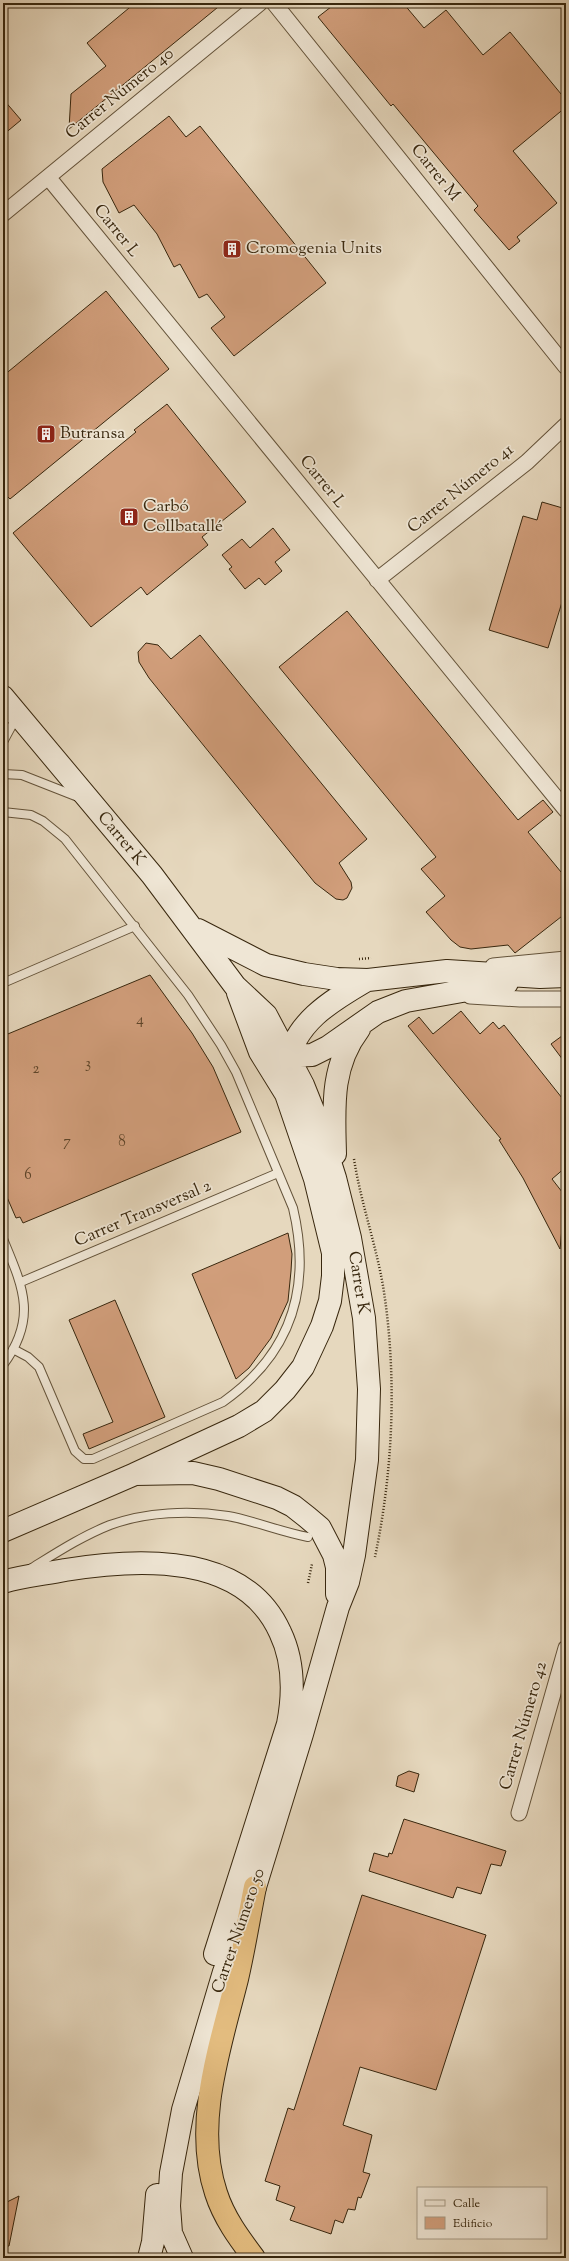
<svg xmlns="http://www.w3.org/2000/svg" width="569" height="2261" font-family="'Sorts Mill Goudy',serif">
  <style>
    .building { fill: #d19e7b; stroke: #38270e }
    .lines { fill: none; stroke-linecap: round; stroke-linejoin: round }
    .lane-casing { stroke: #64533a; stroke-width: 10 }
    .street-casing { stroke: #64533a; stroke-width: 17 }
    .secondary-casing { stroke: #38270e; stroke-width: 24 }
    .highway-casing { stroke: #38270e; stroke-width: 24 }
    .path { stroke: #38270e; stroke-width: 2.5; stroke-dasharray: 1 2; stroke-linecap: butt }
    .lane { stroke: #efe6d5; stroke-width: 8 }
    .street { stroke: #efe6d5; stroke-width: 15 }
    .secondary { stroke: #efe6d5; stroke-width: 22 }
    .highway { stroke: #e3bc7f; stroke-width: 22 }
    .labels { text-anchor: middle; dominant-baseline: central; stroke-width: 3.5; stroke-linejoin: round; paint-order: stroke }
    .number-label { font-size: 15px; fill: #5e4529 }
    .street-label { font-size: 17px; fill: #38270e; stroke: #efe6d5 }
    .poi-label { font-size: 17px; fill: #38270e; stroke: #efe6d5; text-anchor: start }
  </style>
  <rect width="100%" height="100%" fill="#e6d8be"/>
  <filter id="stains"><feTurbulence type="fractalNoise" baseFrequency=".005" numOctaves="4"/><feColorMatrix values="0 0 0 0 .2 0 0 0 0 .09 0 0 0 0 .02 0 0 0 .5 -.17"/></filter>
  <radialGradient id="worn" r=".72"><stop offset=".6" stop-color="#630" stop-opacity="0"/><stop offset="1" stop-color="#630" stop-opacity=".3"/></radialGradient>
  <path class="building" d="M135 3H223L69 129 71 94 106 66 87 43Z
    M336 3H403L424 28 446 10 483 55 510 32 566 100V107L513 151 557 203 517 237 520 241 509 250 474 210 478 206 393 104 391 106 318 17Z
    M3 99 21 120 3 135Z
    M169 116 186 137 200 126 326 283 234 356 211 328 225 317 207 294 199 298 180 264 174 267 157 234 134 205 119 213 103 182 102 169Z
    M106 291 169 369 10 499 3 492V376Z
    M167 404 246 502 202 537 208 545 147 595 141 587 91 627 13 533 136 432 134 430Z
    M542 502 566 509V589L548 648 489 630 523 516 537 520Z
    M273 528 290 550 275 562 282 571 265 585 259 578 245 589 229 569 232 567 222 555 242 539 250 548Z
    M347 611 518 820 543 800 553 812 528 832 566 878V913L515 953 508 945 471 949 460 947 451 940 426 912 445 896 421 869 436 857 279 667Z
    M200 635 367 839 339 863 351 882 352 888 347 898 343 900 336 899 315 883 149 678 139 662 138 652 146 643 158 645 171 659Z
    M150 975 192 1033 213 1067 241 1132 23 1223 20 1217 16 1218 3 1188V1036Z
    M461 1011 480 1034 493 1022 499 1029 504 1025 566 1103V1167L552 1179 566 1197V1216L563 1218 560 1249 523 1178 499 1140 501 1139 408 1026 419 1017 433 1034Z
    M566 1033V1064L551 1044Z
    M288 1233 292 1254 291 1271 288 1301 271 1338 249 1368 236 1379 192 1274Z
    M115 1300 165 1417 89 1449 83 1434 113 1422 69 1320Z
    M409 1771 419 1774 414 1792 396 1786 398 1776Z
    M404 1819 506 1851 501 1866 491 1864 481 1894 457 1887 453 1898 369 1871 374 1853 388 1857 389 1853 392 1854Z
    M362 1895 486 1935 436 2090 360 2067 343 2125 372 2135 363 2172 370 2174 361 2198 358 2197 355 2210 348 2209 343 2223 335 2220 331 2234 290 2220 295 2207 276 2200 280 2186 265 2181 288 2108 294 2110Z
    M19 2196 9 2246H3V2204Z"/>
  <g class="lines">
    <defs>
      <path id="lane" d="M3 720 17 715
        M3 742 17 716
        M3 774 22 775 78 797
        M3 812 31 815 43 821 65 839 188 995 221 1045 236 1072 293 1208C312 1288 291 1354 223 1402L93 1459H84L75 1451 39 1367 28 1357 13 1349
        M3 983 135 926
        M3 1239C23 1287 38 1318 3 1365
        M21 1282 278 1173
        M30 1569C56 1553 82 1536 110 1525 146 1512 190 1510 228 1516 255 1521 281 1532 308 1537"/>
      <path id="street" d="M274 3 566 367
        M48 177 566 810
        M3 214 260 3
        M377 580 527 462 566 425
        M493 966 566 959
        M470 996 520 999H566
        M519 1813 566 1648"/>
      <path id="secondary" d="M3 697 152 875 235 986 266 1015 303 1085 315 1115 335 1178 350 1238 364 1318 369 1389 367 1460 354 1555 348 1582 338 1607 302 1734 255 1887 224 1972 183 2110 171 2173 169 2206 171 2233 182 2258
        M198 930 266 965 304 974 337 979 368 980 447 971 540 977 566 976
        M276 1050 288 1056 312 1055 328 1047 378 1012 406 1001 507 983
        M286 1067C294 1022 331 1001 367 980
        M335 1154C334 1109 330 1067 359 1029
        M135 1474 239 1426 264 1411 285 1390 303 1367 322 1326 330 1301 333 1276V1253L315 1179 286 1094 260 1052 238 993
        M3 1531 135 1474 193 1473 219 1479 277 1498 293 1506 307 1517 320 1528 334 1555 337 1567V1594
        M3 1582C23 1576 45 1574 65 1570 138 1558 244 1552 280 1632 294 1661 294 1693 288 1724L215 1954
        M149 2258 153 2242 157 2195"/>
      <path id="highway" d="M254 2258C239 2238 224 2218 216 2193 193 2124 220 2047 237 1979 244 1949 249 1917 255 1887"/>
    </defs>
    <use href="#lane" class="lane-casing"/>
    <use href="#street" class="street-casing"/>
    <use href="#secondary" class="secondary-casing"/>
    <use href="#highway" class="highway-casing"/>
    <path class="path" d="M359 959 371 958
      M354 1159C361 1204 377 1247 384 1292 397 1379 393 1471 375 1557
      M308 1583 312 1564"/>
    <use href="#lane" class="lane"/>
    <use href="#street" class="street"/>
    <use href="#secondary" class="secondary"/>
    <use href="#highway" class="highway"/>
  </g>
  <defs>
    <symbol id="building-square" viewBox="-11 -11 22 22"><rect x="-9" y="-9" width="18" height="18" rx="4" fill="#8f2418" stroke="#efe6d5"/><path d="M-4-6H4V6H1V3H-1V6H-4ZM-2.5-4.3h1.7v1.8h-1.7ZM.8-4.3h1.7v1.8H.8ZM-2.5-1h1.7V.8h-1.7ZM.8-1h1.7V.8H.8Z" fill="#fff"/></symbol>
  </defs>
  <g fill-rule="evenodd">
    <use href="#building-square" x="221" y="238" width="22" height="22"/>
    <use href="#building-square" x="35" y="423" width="22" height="22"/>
    <use href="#building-square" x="118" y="506" width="22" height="22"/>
  </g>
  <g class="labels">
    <g class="number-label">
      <text x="140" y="1020">4</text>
      <text x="88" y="1064">3</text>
      <text x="36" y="1069">2</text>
      <text x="67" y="1142">7</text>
      <text x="122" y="1142">8</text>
      <text x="28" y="1175">6</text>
    </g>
    <g class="street-label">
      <text transform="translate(120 94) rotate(-39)">Carrer Número 40</text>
      <text transform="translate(435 173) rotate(51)">Carrer M</text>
      <text transform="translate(116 231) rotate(51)">Carrer L</text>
      <text transform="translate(322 482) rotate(51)">Carrer L</text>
      <text transform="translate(461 489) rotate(-39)">Carrer Número 41</text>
      <text transform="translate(121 839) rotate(50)">Carrer K</text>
      <text transform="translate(143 1214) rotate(-23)">Carrer Transversal 2</text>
      <text transform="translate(358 1283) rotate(81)">Carrer K</text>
      <text transform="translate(524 1726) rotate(-74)">Carrer Número 42</text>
      <text transform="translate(239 1931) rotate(-71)">Carrer Número 50</text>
    </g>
    <g class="poi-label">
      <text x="246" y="249">Cromogenia Units</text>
      <text x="60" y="434">Butransa</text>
      <text x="143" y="507">Carbó<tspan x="143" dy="20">Collbatallé</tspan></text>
    </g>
  </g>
  <rect width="569" height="2261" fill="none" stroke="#e6d8be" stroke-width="16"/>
  <rect x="4" y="4" width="561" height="2253" fill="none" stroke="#38270e" stroke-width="2"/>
  <rect x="8" y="8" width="553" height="2245" fill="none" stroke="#38270e"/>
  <rect x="417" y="2187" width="130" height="52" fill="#efe6d5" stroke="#a69a85"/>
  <rect x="425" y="2200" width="20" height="6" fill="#efe6d5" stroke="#a69a85"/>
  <text x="453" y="2207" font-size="12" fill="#38270e">Calle</text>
  <rect x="425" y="2217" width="20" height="12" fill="#d19e7b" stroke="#a69a85"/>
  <text x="453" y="2227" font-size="12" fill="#38270e">Edificio</text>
  <rect width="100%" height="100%" filter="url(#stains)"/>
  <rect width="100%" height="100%" fill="url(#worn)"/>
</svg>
